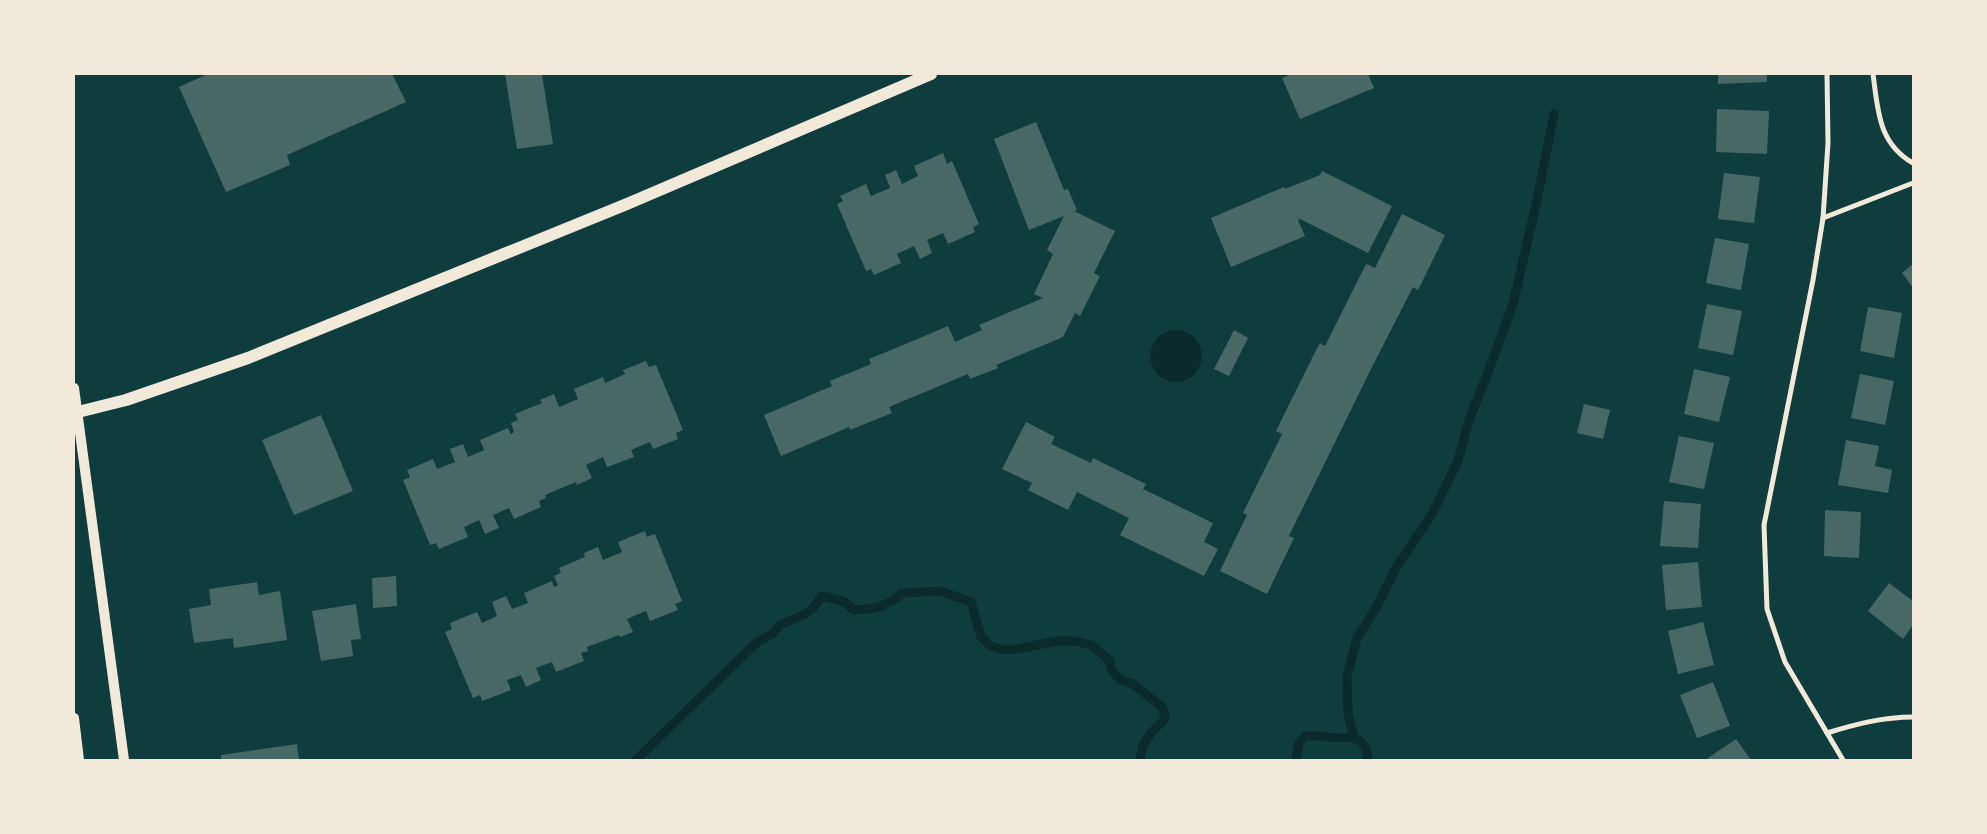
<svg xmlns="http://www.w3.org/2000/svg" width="1987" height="834" viewBox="0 0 1987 834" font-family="'Source Sans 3',sans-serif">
  <rect width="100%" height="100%" fill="#0f3d3e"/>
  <circle fill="#0a2a2b" cx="1176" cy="356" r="26"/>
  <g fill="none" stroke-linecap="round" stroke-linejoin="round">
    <g stroke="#0a2a2b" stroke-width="9">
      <path d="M1354 738 1348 714 1347 676 1357 638 1377 606 1396 568 1432 514 1458 461 1469 420 1489 370 1513 304 1537 200 1554 114"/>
      <path d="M636 760 757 642 772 634 780 625 805 614 813 608 822 596 843 601 854 610C873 609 888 607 902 593L940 591 971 602 981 637 991 646 1003 650 1017 649 1057 641H1075L1091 645 1109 660 1112 671 1121 680 1133 684 1162 707 1165 714 1164 720 1152 732 1143 745 1140 760"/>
      <path d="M1296 760 1299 743 1306 736C1318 735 1330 738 1342 738 1345 738 1351 737 1354 738 1363 740 1369 752 1367 760"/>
    </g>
  </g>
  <g fill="#486865">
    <path d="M208 74H392L406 102 287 155 290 165 226 192 179 87Z"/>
    <path d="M505 74H542L553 144 517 149Z"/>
    <path d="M1288 74H1368L1374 88 1300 119 1282 78 1289 75Z"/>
    <path d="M1718 74H1767V82L1718 84Z"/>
    <path d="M1717 109 1769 111 1767 154 1716 152Z"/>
    <path d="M1036 122 1064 190 1068 189 1077 210 1074 211 1115 231 1094 273 1100 276 1080 316 1075 313 1063 337 996 365 998 368 970 379 968 374 889 407 892 413 850 430 849 427 781 456 764 415 832 386 830 381 871 364 869 359 908 343 948 326 955 342 982 330 979 325 1043 298 1034 294 1053 254 1047 250 1064 216 1029 230 994 139Z"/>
    <path d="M943 153 947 164 952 161 979 224 973 227 975 232 948 244 943 233 927 240 932 253 920 259 914 246 897 254 901 263 874 275 871 269 866 271 837 204 843 201 840 196 866 184 871 196 890 188 885 175 896 170 902 184 918 176 914 166Z"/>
    <path d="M1322 171 1392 206 1368 253 1300 219 1298 220 1305 236 1231 267 1211 218 1284 187 1285 189 1320 175Z"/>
    <path d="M1724 173 1760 177 1754 223 1718 219Z"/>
    <path d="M1402 214 1445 235 1418 290 1413 287 1371 369 1289 536 1294 538 1267 594 1220 571 1247 515 1243 513 1282 434 1276 431 1317 348 1320 343 1325 346 1366 264 1375 268Z"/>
    <path d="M1715 238 1749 244 1741 290 1706 283Z"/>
    <path d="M1913 264V288L1902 273Z"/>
    <path d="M1707 304 1742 311 1733 355 1698 348Z"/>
    <path d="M1868 307 1902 313 1894 358 1860 351Z"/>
    <path d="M1234 330 1248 338 1229 376 1214 369Z"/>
    <path d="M646 361 649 367 656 365 683 430 676 433 678 439 653 449 650 442 631 450 634 457 607 467 603 457 586 465 592 478 577 485 576 482 545 495 546 498 539 501 541 507 514 519 509 508 493 515 499 528 485 534 479 520 464 527 468 537 439 549 436 543 430 545 403 480 410 477 407 470 433 459 437 469 455 462 450 449 463 444 468 457 484 450 480 440 508 428 511 434 514 432 511 423 518 420 515 414 542 403 540 400 554 394 559 407 578 399 574 389 603 377 605 383 625 374 623 370Z"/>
    <path d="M1694 369 1730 377 1719 422 1684 414Z"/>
    <path d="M1860 374 1894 381 1885 425 1851 418Z"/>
    <path d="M1584 404 1610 410 1603 439 1577 433Z"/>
    <path d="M321 415 353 491 294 515 262 440Z"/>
    <path d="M1026 422 1055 437 1051 444 1091 463 1093 458 1107 465 1146 484 1143 489 1213 523 1204 542 1218 549 1204 576 1120 535 1129 518 1077 492 1068 510 1028 490 1032 483 1002 469Z"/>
    <path d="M1679 436 1714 443 1704 489 1669 482Z"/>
    <path d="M1846 440 1879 446 1875 466 1892 470 1888 493 1838 485Z"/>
    <path d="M1664 501 1701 504 1698 548 1660 546Z"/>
    <path d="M1825 510 1861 512 1859 558 1824 556Z"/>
    <path d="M645 531 647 537 655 534 682 601 675 604 678 610 650 621 646 611 627 619 633 632 620 637 619 635 587 647 588 651 581 653 584 661 556 672 552 662 536 668 541 680 526 687 521 675 507 680 511 690 482 701 480 695 473 698 445 632 452 629 450 623 477 612 482 623 497 616 492 602 506 596 512 609 528 603 524 593 552 581 554 587 558 585 554 576 561 573 559 568 585 557 584 553 598 547 603 560 622 552 618 542Z"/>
    <path d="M1698 562 1702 607 1666 610 1662 565Z"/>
    <path d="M396 576 397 606 373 608 372 578Z"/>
    <path d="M257 582 259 595 280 591 287 640 234 648 233 638 194 643 189 609 211 605 209 589Z"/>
    <path d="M1889 583 1913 601V625L1903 639 1868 611Z"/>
    <path d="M356 604 361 639 351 640 353 656 321 661 312 611Z"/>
    <path d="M1703 622 1714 665 1678 674 1668 631Z"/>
    <path d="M1713 682 1730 726 1697 738 1680 695Z"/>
    <path d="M1736 739 1751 760H1709L1708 758Z"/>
    <path d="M297 744 299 760H221V755Z"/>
  </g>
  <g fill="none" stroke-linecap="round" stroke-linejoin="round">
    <g stroke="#f1e9da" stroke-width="5">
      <path d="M1827 74 1828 143 1823 218 1813 280 1764 525 1767 609 1785 662 1843 760"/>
      <path d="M1873 74C1878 110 1878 143 1913 163"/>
      <path d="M1823 218 1913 183"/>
      <path d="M1827 733C1856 724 1883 717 1913 717"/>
    </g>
    <g stroke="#f1e9da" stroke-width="10">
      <path d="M74 388 124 760"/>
      <path d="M74 718 79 760"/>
    </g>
    <path stroke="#f1e9da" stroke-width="12" d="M74 413 126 400 248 358 627 204 931 74"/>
  </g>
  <rect width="1987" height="834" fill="none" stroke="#f1e9da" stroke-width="150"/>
</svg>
